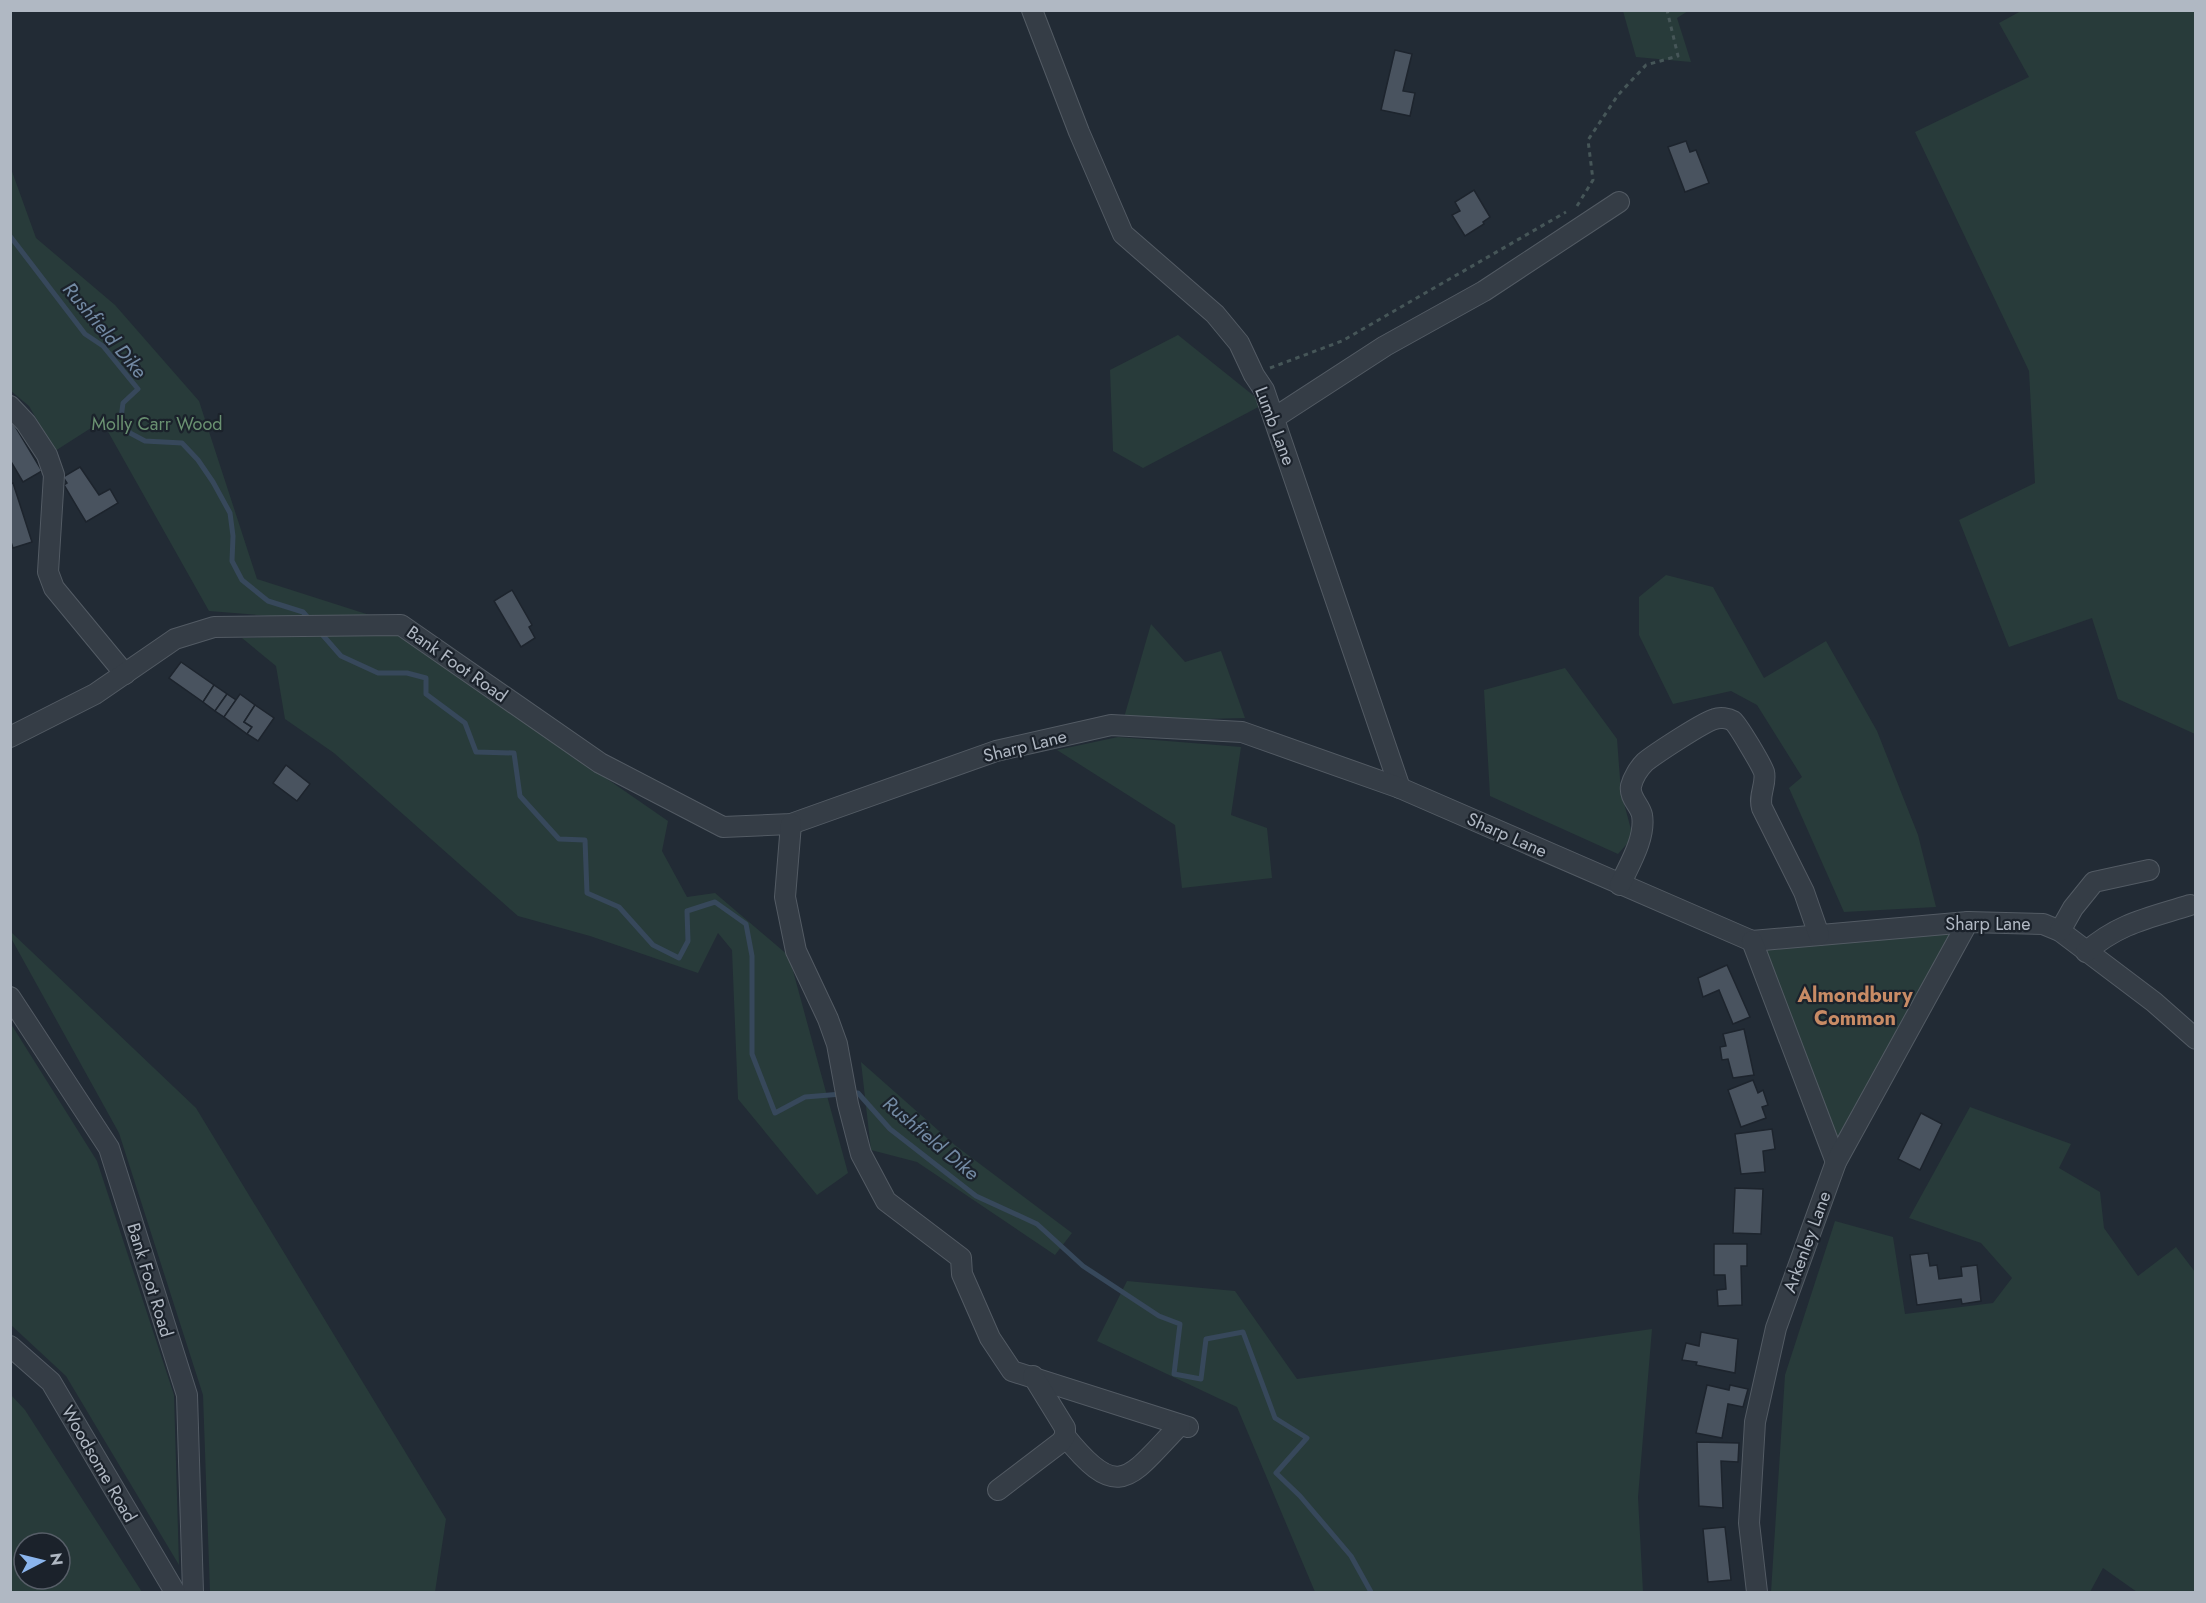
<svg xmlns="http://www.w3.org/2000/svg" width="2206" height="1603" viewBox="0 0 2206 1603" font-family="Jost,sans-serif">
  <rect width="100%" height="100%" fill="#222b35"/>
  <g fill="#283b3a" fill-rule="evenodd">
    <path d="M1623 11H1688L1677 18 1691 62 1636 57Z"/>
    <path d="M2021 11H2195V734L2118 699 2092 618 2009 647 1959 520 2035 483 2029 371 1915 132 2029 77 1999 23Z"/>
    <path d="M10 166 36 238 115 305 199 401 257 579 407 627 209 611 102 421 55 451 29 406 11 391Z"/>
    <path d="M1178 335 1264 404 1143 468 1113 451 1110 370Z"/>
    <path d="M1666 575 1713 587 1764 678 1826 641 1877 731 1918 835 1936 907 1844 912 1789 788 1802 777 1757 705 1731 691 1673 704 1639 635V597Z"/>
    <path d="M1151 624 1185 662 1221 651 1245 718 1123 721Z"/>
    <path d="M396 633 668 821 662 851 687 897 715 893 789 956 848 1173 817 1195 738 1099 732 950 718 933 698 973 590 936 518 916 334 753 285 719 276 666 242 638Z"/>
    <path d="M1565 668 1617 739 1621 792 1633 837 1618 854 1490 796 1484 690Z"/>
    <path d="M1118 737 1241 747 1231 815 1267 828 1272 878 1182 888 1175 825 1057 750Z"/>
    <path d="M1971 923 1837 1162 1754 943Z"/>
    <path d="M11 932 196 1108 446 1519 435 1592H210L203 1395 119 1133 11 938Z"/>
    <path d="M11 1024 97 1161 174 1395 179 1565 66 1376 11 1325Z"/>
    <path d="M861 1062 956 1146 1072 1233 1055 1255 917 1162 871 1150Z"/>
    <path d="M1970 1107 2071 1144 2059 1168 2100 1192 2104 1228 2138 1276 2176 1247 2195 1272V1592H2137L2103 1568 2090 1592H1771L1785 1375 1835 1221 1893 1237 1905 1314 1993 1303 2012 1278 1981 1243 1909 1218Z"/>
    <path d="M1127 1281 1235 1291 1297 1379 1652 1329 1638 1497 1643 1592H1315L1237 1407 1097 1341Z"/>
    <path d="M11 1395 25 1410 142 1592H11ZM24 1543H60V1579H24Z"/>
  </g>
  <g fill="none" stroke-linecap="round" stroke-linejoin="round">
    <g stroke="#37485b" stroke-width="5">
      <path d="M10 236 85 334 103 346 138 389 123 403 121 418 130 433 145 441 182 443 198 460 213 482 230 513 233 536 232 561 242 580 268 601 303 612 310 620"/>
      <path d="M320 632 341 656 378 673H407L426 678V694L465 723 476 752 514 753 520 796 559 839 585 840 587 893 619 907 653 945 679 958 688 941 687 911 715 902 746 924 752 956V1054L775 1113 805 1097 842 1094"/>
      <path d="M851 1093H858L890 1129 976 1196 1037 1224 1083 1266 1159 1316 1180 1324 1174 1374 1201 1379 1206 1339 1243 1332 1275 1418 1307 1438 1276 1473 1300 1496 1351 1556 1371 1592"/>
    </g>
  </g>
  <g fill="#49535f" stroke="#1d242d" stroke-width="1.5">
    <path d="M1395 50 1412 54 1403 91 1415 93 1410 116 1381 110Z"/>
    <path d="M1686 141 1690 152 1696 150 1709 183 1685 192 1668 147Z"/>
    <path d="M1474 190 1490 217 1483 222 1484 224 1465 236 1452 215 1460 211 1455 202Z"/>
    <path d="M12 421 42 471 23 482 10 460V422Z"/>
    <path d="M80 467 99 495 110 489 118 503 86 522 64 485 67 483 63 477Z"/>
    <path d="M13 483 32 542 13 548 10 539V484Z"/>
    <path d="M512 590 532 625 529 627 535 638 521 647 494 601Z"/>
    <path d="M181 662 214 685 203 702 169 678Z"/>
    <path d="M214 685 227 694 215 711 203 702Z"/>
    <path d="M227 694 236 700 224 717 215 711Z"/>
    <path d="M240 694 255 705 244 722 252 727 247 734 224 717Z"/>
    <path d="M255 705 274 718 258 741 247 734 252 727 244 722Z"/>
    <path d="M286 765 310 784 297 801 273 783Z"/>
    <path d="M1727 965 1750 1017 1733 1024 1719 990 1703 997 1698 978Z"/>
    <path d="M1744 1029 1754 1075 1733 1078 1728 1059 1722 1060 1720 1047 1726 1046 1723 1034Z"/>
    <path d="M1753 1080 1758 1093 1763 1090 1768 1105 1762 1107 1766 1118 1741 1127 1728 1090Z"/>
    <path d="M1921 1113 1942 1124 1920 1170 1898 1159Z"/>
    <path d="M1772 1129 1775 1149 1763 1151 1765 1172 1741 1174 1735 1134Z"/>
    <path d="M1735 1188 1763 1189 1761 1234 1733 1233Z"/>
    <path d="M1714 1244H1747V1266H1741L1742 1305 1718 1306 1717 1290 1726 1289 1725 1275H1714Z"/>
    <path d="M1928 1253 1930 1266 1937 1265 1939 1279 1962 1276 1961 1267 1977 1265 1981 1301 1962 1304 1961 1299 1917 1305 1910 1255Z"/>
    <path d="M1701 1332 1738 1339 1735 1373 1696 1365 1697 1362 1682 1360 1686 1343 1699 1346Z"/>
    <path d="M1707 1385 1729 1390 1730 1385 1748 1389 1743 1407 1728 1404 1722 1438 1696 1433Z"/>
    <path d="M1697 1442 1739 1443 1738 1462 1721 1461 1723 1508 1699 1506Z"/>
    <path d="M1725 1527 1731 1580 1708 1582 1703 1529Z"/>
  </g>
  <g fill="none" stroke-linecap="round" stroke-linejoin="round">
    <defs>
      <g id="minor">
        <path d="M1032 10 1079 132 1123 234 1215 314 1239 343 1254 375 1264 390 1400 788"/>
        <path d="M10 406 26 423 47 455 54 475 48 572 54 588 125 674"/>
        <path d="M1274 418 1385 346 1484 291 1619 202"/>
        <path d="M10 737 95 694 175 639 214 627 401 625 600 763 723 827 791 824 996 751 1111 725 1242 732 1400 788 1752 941 1968 922 2043 924 2060 931 2154 1002 2196 1039"/>
        <path d="M791 824 785 897 796 951 828 1019 837 1044 848 1104 861 1154 886 1201 961 1258 962 1274 990 1338 1012 1371 1188 1427"/>
        <path d="M1620 885C1629 865 1646 838 1642 815 1640 805 1629 798 1631 786 1633 778 1639 768 1645 762 1655 754 1705 721 1715 719 1720 717 1728 718 1733 721 1738 725 1761 764 1764 772 1767 784 1758 795 1762 808L1804 892 1819 935"/>
        <path d="M2060 931 2073 908 2094 882 2149 870"/>
        <path d="M1752 941 1836 1162"/>
        <path d="M2086 952C2119 923 2149 918 2190 905"/>
        <path d="M10 997 109 1148 187 1395 193 1592"/>
        <path d="M10 1346 51 1382 175 1592"/>
        <path d="M1065 1436C1120 1505 1130 1476 1180 1425"/>
        <path d="M998 1490 1061 1442 1065 1436V1428L1033 1376"/>
        <path d="M1757 1592 1749 1523 1755 1422 1776 1328 1836 1162 1968 922"/>
      </g>
    </defs>
    <use href="#minor" stroke="#535b64" stroke-width="22"/>
    <g stroke="#465658" stroke-width="3" stroke-dasharray="4.5 4.5" stroke-linecap="butt">
      <path d="M1577 206 1593 180 1588 140 1618 95 1646 65 1678 56 1667 10"/>
      <path d="M1270 368 1342 341 1566 212"/>
    </g>
    <use href="#minor" stroke="#353d46" stroke-width="20"/>
  </g>
  <g text-anchor="middle" stroke-width="4.5" stroke-linejoin="round" paint-order="stroke">
    <g font-size="18" fill="#6a9171" stroke="#1b222b">
      <text x="157" y="430">Molly Carr Wood</text>
    </g>
    <g font-size="18" fill="#b0b8c3" stroke="#1b222b">
      <text transform="translate(1275 426) rotate(69)" y="6">Lumb Lane</text>
      <text transform="translate(457 664) rotate(35)" y="6">Bank Foot Road</text>
      <text transform="translate(1025 746) rotate(-14)" y="6">Sharp Lane</text>
      <text transform="translate(1507 835) rotate(24)" y="6">Sharp Lane</text>
      <text x="1988" y="930">Sharp Lane</text>
      <text transform="translate(1807 1242) rotate(-70)" y="6">Arkenley Lane</text>
      <text transform="translate(150 1280) rotate(73)" y="6">Bank Foot Road</text>
      <text transform="translate(99 1464) rotate(60)" y="6">Woodsome Road</text>
    </g>
    <g font-size="20" font-style="italic" fill="#738aa4" stroke="#1b222b">
      <text transform="translate(105 330) rotate(50)" y="7">Rushfield Dike</text>
      <text transform="translate(931 1138) rotate(40)" y="7">Rushfield Dike</text>
    </g>
    <g font-size="20" font-weight="bold" fill="#c88b65" stroke="#1b222b">
      <text x="1855" y="1002">Almondbury<tspan x="1855" dy="23">Common</tspan></text>
    </g>
  </g>
  <rect width="2206" height="1603" fill="none" stroke="#b0b8c3" stroke-width="24"/>
  <g transform="translate(42 1561) rotate(83)"><circle r="28" fill="#1b222b" stroke="#575e68" stroke-width="1.5"/>
  <path d="M0-4.5L10 22L0 15L-10 22Z" fill="#8bb5ed"/>
  <text y="-9" font-size="16" font-weight="bold" text-anchor="middle" fill="#b0b8c3">N</text>
  </g>
</svg>
